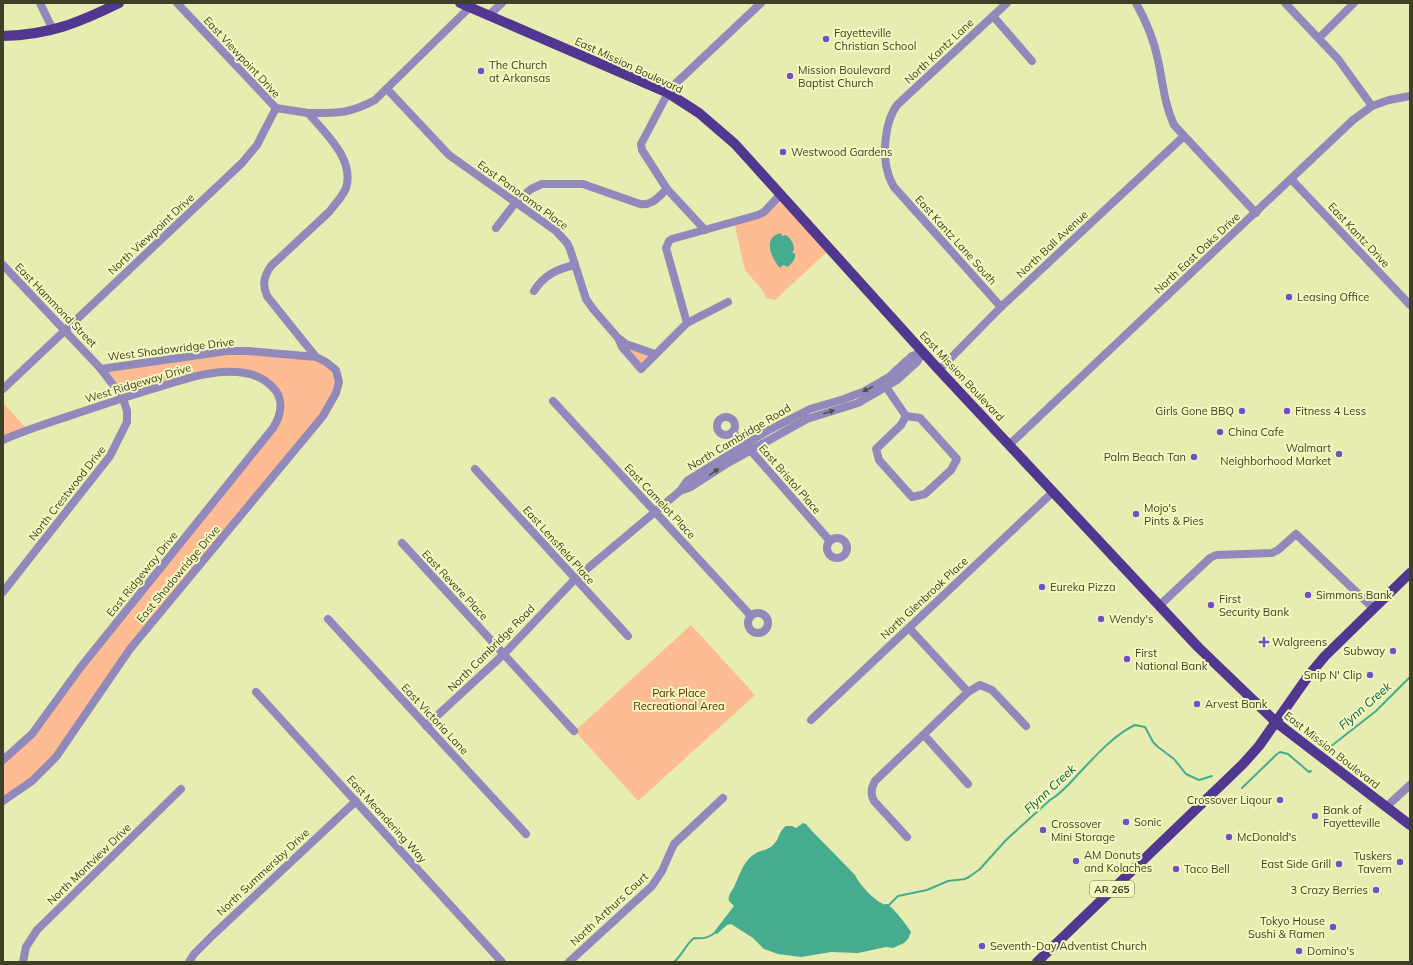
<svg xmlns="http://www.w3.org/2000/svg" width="1413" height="965" viewBox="0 0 1413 965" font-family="Mulish,sans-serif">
  <rect width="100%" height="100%" fill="#e7ecb1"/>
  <g fill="#ffbb92">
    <path d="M781 194 830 249 775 300 766 298 763 291 745 270 734 222 758 215Z"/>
    <path d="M622 347 655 354 641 369Z"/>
    <path d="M248 351 326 362 339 382 331 403 130 649 56 757 3 801V760L32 734 276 422 277 393 259 376 227 372 123 398 101 369Z"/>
    <path d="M3 403 29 431 3 440Z"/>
    <path d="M691 625 755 695 638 801 575 731Z"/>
  </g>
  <g fill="#45ac8f">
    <path d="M781 233 782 236 786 235C791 239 794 243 794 250L792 252 795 254C796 259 792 263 788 267L783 265 780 268C771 258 762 237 781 233Z"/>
    <path d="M803 823 806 824 811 830 855 875C859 884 874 900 883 904 885 905 887 904 889 906 894 908 908 927 911 932L908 939 904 943 893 948 886 947 858 953 831 952 801 957 778 954 764 949 753 938 731 924 727 925 717 934 714 932 734 906 729 901C727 896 733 890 735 885 741 872 744 859 758 852 764 850 770 849 774 844 780 838 778 832 786 826H792L796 828Z"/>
  </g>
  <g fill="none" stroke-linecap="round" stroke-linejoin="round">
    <g stroke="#45ac8f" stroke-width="2">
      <path d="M1330 747 1376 711 1410 677"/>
      <path d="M1242 788 1276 755 1280 752 1288 754 1309 772 1311 771"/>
      <path d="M886 905H889L898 896 927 890 948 881 965 879 969 877 980 869 1006 840 1050 800C1064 792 1073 779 1084 768 1098 753 1117 733 1135 725L1145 727 1153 742 1158 747 1174 759 1186 774 1199 780 1212 776"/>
      <path d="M674 962C681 957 686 944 694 938 703 939 709 938 716 932"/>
    </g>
    <g stroke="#9189bb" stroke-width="8">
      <path d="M40 3 53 30"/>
      <path d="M177 3 276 108"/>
      <path d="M1136 3C1146 21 1154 40 1158 60 1163 83 1164 103 1174 125L1256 213"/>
      <path d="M1285 3 1338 59 1372 106"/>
      <path d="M488 16 502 3"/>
      <path d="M993 16 1032 61"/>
      <path d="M1319 38 1354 3"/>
      <path d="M387 89 449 155 556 231 567 243 570 249 586 299 593 309 618 338 626 344 655 354"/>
      <path d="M1291 179 1410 305"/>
      <path d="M496 228 516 202 531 189 542 184H583L640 204C652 206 658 197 667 189"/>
      <path d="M705 230 667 189 642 150 641 144 668 93 674 85 761 3"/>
      <path d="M3 265 101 369 123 398 127 411V422L110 456 3 592"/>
      <path d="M534 291C544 275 557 269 575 265"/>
      <path d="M1001 307 894 187C892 183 889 178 888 173 882 154 885 121 897 105L1007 3"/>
      <path d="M687 323 666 248 669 241 672 239 758 215 764 212 781 194"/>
      <path d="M619 340 622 347 641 369 687 323 728 302"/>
      <path d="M316 357 267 296C262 284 264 276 271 266L330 211C335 204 343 196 346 188 355 159 325 133 308 113 337 113 349 114 375 100L470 7"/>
      <path d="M939 370 1001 307 1183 137"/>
      <path d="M884 384 906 416"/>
      <path d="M3 389 242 163 257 145 276 108 308 113"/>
      <path d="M553 401 751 616"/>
      <path d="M906 416 920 418 957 459 951 470 925 494 912 497 879 460 876 449 901 425Z"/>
      <circle cx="726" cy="426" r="9"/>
      <path d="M732 432 745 444 830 541"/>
      <path d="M3 440C28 429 55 421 81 412 106 404 131 395 156 388 184 379 216 368 245 373 258 375 268 381 276 391 284 403 280 417 273 428L80 668 32 734 3 760"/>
      <path d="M1009 445 1353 120 1372 106 1389 100 1410 96"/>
      <path d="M475 469 628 636"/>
      <path d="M680 491 691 487 728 463 807 419 858 403 877 392 897 380 917 362 923 352"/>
      <circle cx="837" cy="548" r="10"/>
      <path d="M402 543 574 731"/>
      <path d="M1159 606 1210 558 1216 555 1272 553 1278 550 1296 534 1373 608"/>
      <circle cx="758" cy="623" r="10"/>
      <path d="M328 619 526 834"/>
      <path d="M909 628 968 692"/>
      <path d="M256 692 502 962"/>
      <path d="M811 720 1053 492"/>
      <path d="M426 726 504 654 575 579 680 491 687 481 767 431 810 409 844 399 865 391 889 377 912 356 923 352"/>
      <path d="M924 735 968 784"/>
      <path d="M3 801 32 781 56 757 130 649 323 416 336 393 339 382 336 370 326 362 316 357 248 351H227L101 369"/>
      <path d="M1386 807 1410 785"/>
      <path d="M907 837 874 801C870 794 871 788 875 781L968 692 980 685 992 690 1026 726"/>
      <path d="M23 962 26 947 37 930 181 789"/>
      <path d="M189 962 194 954 214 934 356 801"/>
      <path d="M569 962 652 886 662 871 674 844 723 798"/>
    </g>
    <g stroke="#503891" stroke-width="10">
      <path d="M460 3 668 93 699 113 735 144 939 370 1198 647 1277 723 1410 825"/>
      <path d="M3 36C49 35 78 23 119 3"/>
      <path d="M1037 962 1242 765 1259 746 1309 675 1325 656 1410 573"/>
    </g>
  </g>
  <defs><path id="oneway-solid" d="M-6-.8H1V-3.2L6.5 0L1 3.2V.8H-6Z"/></defs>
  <g fill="#4e4e45">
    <use href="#oneway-solid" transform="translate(868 389) rotate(154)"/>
    <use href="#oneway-solid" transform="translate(829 412) rotate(-17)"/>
    <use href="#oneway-solid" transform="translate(714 472) rotate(-34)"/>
  </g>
  <g fill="#704fc9" stroke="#f4f9be" stroke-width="1.5">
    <circle cx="826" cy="39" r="4"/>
    <circle cx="481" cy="71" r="4"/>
    <circle cx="790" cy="76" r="4"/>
    <circle cx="783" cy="152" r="4"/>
    <circle cx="1289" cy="297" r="4"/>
    <circle cx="1242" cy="411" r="4"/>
    <circle cx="1287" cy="411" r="4"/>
    <circle cx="1220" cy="432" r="4"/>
    <circle cx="1339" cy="454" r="4"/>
    <circle cx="1194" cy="457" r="4"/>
    <circle cx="1136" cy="514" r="4"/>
    <circle cx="1042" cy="587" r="4"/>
    <circle cx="1308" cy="595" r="4"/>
    <circle cx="1211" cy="605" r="4"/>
    <circle cx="1101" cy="619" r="4"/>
    <path d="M1262 636h4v4h4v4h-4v4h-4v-4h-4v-4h4z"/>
    <circle cx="1393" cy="651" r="4"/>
    <circle cx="1127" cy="659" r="4"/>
    <circle cx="1370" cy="675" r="4"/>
    <circle cx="1197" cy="704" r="4"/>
    <circle cx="1280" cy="800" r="4"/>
    <circle cx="1315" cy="816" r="4"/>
    <circle cx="1126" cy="822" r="4"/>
    <circle cx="1043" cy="830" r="4"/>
    <circle cx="1229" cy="837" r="4"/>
    <circle cx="1076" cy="861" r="4"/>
    <circle cx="1400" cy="862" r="4"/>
    <circle cx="1339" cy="864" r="4"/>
    <circle cx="1176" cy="869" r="4"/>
    <circle cx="1376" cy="890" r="4"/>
    <circle cx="1333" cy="927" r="4"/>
    <circle cx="982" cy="946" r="4"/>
    <circle cx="1299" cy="951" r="4"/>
  </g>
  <g text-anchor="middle" stroke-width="4" stroke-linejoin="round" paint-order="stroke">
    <rect fill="#f4f9be" stroke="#747754" stroke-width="1" x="1090" y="881" width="44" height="16" rx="3"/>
    <g font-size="10" font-weight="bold" fill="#3d3f27">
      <text x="1112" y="893">AR 265</text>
    </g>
    <g font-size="11" fill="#3d3f27" stroke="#f4f9be" text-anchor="start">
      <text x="834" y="37">Fayetteville<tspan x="834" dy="13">Christian School</tspan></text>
      <text x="489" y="69">The Church<tspan x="489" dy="13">at Arkansas</tspan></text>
      <text x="798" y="74">Mission Boulevard<tspan x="798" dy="13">Baptist Church</tspan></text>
      <text x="791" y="156">Westwood Gardens</text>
      <text x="1297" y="301">Leasing Office</text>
      <text x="1234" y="415" text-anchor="end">Girls Gone BBQ</text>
      <text x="1295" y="415">Fitness 4 Less</text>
      <text x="1228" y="436">China Cafe</text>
      <text x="1331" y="452" text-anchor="end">Walmart<tspan x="1331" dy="13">Neighborhood Market</tspan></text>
      <text x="1186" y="461" text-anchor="end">Palm Beach Tan</text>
      <text x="1144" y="512">Mojo's<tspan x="1144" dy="13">Pints &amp; Pies</tspan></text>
      <text x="1050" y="591">Eureka Pizza</text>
      <text x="1316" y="599">Simmons Bank</text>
      <text x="1219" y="603">First<tspan x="1219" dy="13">Security Bank</tspan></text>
      <text x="1109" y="623">Wendy's</text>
      <text x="1272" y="646">Walgreens</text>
      <text x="1385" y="655" text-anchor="end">Subway</text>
      <text x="1135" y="657">First<tspan x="1135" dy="13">National Bank</tspan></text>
      <text x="1362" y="679" text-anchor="end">Snip N' Clip</text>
      <text x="1205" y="708">Arvest Bank</text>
      <text x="1272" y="804" text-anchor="end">Crossover Liqour</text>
      <text x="1323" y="814">Bank of<tspan x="1323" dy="13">Fayetteville</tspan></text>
      <text x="1134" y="826">Sonic</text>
      <text x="1051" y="828">Crossover<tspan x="1051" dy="13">Mini Storage</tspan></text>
      <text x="1237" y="841">McDonald's</text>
      <text x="1084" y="859">AM Donuts<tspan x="1084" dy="13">and Kolaches</tspan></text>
      <text x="1392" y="860" text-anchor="end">Tuskers<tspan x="1392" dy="13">Tavern</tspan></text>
      <text x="1331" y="868" text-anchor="end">East Side Grill</text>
      <text x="1184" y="873">Taco Bell</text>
      <text x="1368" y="894" text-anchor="end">3 Crazy Berries</text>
      <text x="1325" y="925" text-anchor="end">Tokyo House<tspan x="1325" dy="13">Sushi &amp; Ramen</tspan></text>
      <text x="990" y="950">Seventh-Day Adventist Church</text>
      <text x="1307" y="955">Domino's</text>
    </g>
    <g font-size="11" fill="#3d3f27" stroke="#f4f9be">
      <text transform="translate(939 51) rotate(-43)" y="4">North Kantz Lane</text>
      <text transform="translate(242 57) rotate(47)" y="4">East Viewpoint Drive</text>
      <text transform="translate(629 65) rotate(25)" y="4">East Mission Boulevard</text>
      <text transform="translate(523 195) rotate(36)" y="4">East Panorama Place</text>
      <text transform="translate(151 234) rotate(-43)" y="4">North Viewpoint Drive</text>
      <text transform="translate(1359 235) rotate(47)" y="4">East Kantz Drive</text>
      <text transform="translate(956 240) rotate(48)" y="4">East Kantz Lane South</text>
      <text transform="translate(1052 244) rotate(-43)" y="4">North Ball Avenue</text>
      <text transform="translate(1197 253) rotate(-43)" y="4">North East Oaks Drive</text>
      <text transform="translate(56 305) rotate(46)" y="4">East Hammond Street</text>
      <text transform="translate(171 349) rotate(-7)" y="4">West Shadowridge Drive</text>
      <text transform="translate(962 376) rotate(47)" y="4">East Mission Boulevard</text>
      <text transform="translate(138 383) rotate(-17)" y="4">West Ridgeway Drive</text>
      <text transform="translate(739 437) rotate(-31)" y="4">North Cambridge Road</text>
      <text transform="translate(790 479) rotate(49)" y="4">East Bristol Place</text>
      <text transform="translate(67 493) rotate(-52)" y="4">North Crestwood Drive</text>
      <text transform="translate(660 501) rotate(47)" y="4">East Camelot Place</text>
      <text transform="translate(559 545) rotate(48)" y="4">East Lensfield Place</text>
      <text transform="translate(142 574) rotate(-51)" y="4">East Ridgeway Drive</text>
      <text transform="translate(178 574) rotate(-50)" y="4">East Shadowridge Drive</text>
      <text transform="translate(455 585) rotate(47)" y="4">East Revere Place</text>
      <text transform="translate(924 598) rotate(-43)" y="4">North Glenbrook Place</text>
      <text transform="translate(491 648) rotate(-45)" y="4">North Cambridge Road</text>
      <text transform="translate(435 719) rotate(47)" y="4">East Victoria Lane</text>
      <text transform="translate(1332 750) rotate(38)" y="4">East Mission Boulevard</text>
      <text transform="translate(387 819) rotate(48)" y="4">East Meandering Way</text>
      <text transform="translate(89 864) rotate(-44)" y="4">North Montview Drive</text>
      <text transform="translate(263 872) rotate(-43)" y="4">North Summersby Drive</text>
      <text transform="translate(609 909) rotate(-43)" y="4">North Arthurs Court</text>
    </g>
    <g font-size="11" fill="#582a08" stroke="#f4f9be">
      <text x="679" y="697">Park Place<tspan x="679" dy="13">Recreational Area</tspan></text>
    </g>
    <g font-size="12" font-style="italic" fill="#005845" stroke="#f4f9be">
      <text transform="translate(1365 706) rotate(-41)" y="4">Flynn Creek</text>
      <text transform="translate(1050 789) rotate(-43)" y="4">Flynn Creek</text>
    </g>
  </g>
  <rect width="1413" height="965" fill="none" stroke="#3d3f27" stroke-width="8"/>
</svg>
